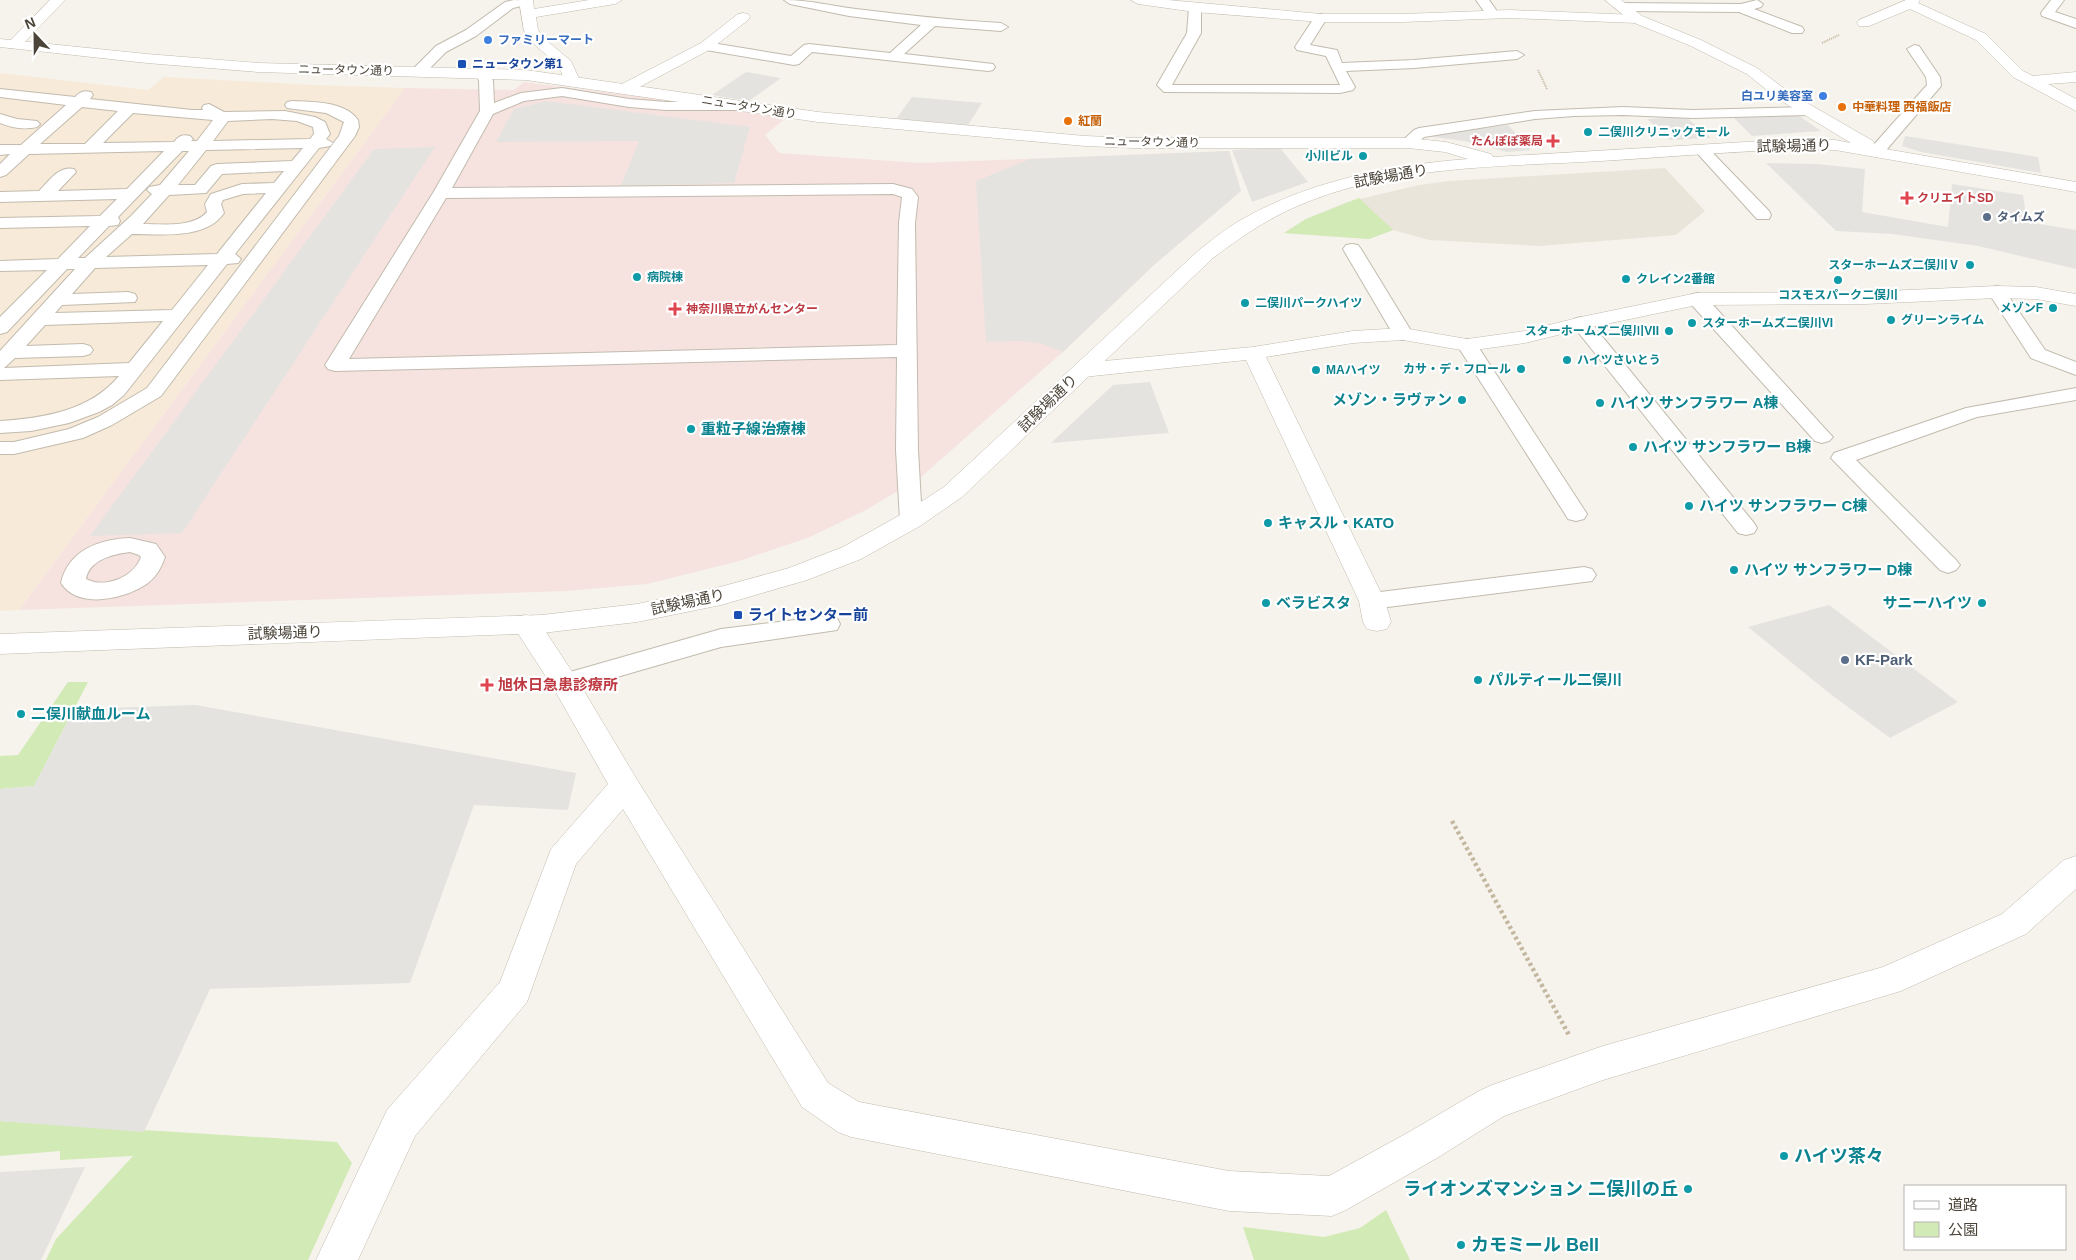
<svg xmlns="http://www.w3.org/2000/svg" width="2076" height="1260" viewBox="0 0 2076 1260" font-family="Helvetica,'Noto Sans JP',sans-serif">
  <rect width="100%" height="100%" fill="#f6f3ec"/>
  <path fill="#eae5da" d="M1665 168 1705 211 1676 235 1540 246 1429 240 1393 230 1369 239 1284 233 1306 219 1347 202 1419 185 1449 181Z"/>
  <path fill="#f7ead8" d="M0 73 148 90 164 77 314 85 405 88 19 610 0 611Z"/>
  <path fill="#f6e3e0" d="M524 82 642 97 786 118 765 135 779 153 919 163 1229 151 1241 191 1154 265 1063 352 921 477 866 510 810 537 739 561 647 584 566 591 19 610 405 88 514 90Z"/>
  <g fill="#d2eab5">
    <path d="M1359 198 1393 230 1369 239 1284 233 1306 219Z"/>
    <path d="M68 682H88L34 786 0 789V756L18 755Z"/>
    <path d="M0 1121 337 1142 352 1163 308 1260H46L56 1239 133 1156 60 1160V1151L0 1156Z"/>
    <path d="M1386 1210 1410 1260H1254L1243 1227 1324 1237 1360 1228Z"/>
  </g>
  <g fill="#e5e3e0">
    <path d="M746 72 781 78 749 101 712 95Z"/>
    <path d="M912 97 982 103 968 125 896 119Z"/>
    <path d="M546 101 750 127 734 183 621 186 639 141 496 142 514 109Z"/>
    <path d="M1795 113 1821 131 1752 136 1731 115Z"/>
    <path d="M1686 117 1711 138 1670 140 1647 119Z"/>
    <path d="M1508 125 1531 150 1507 152 1464 141 1433 137 1431 135Z"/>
    <path d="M1905 136 2038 157 2041 173 1921 152 1902 146Z"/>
    <path d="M435 147 182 533 90 536 374 149Z"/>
    <path d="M1280 148 1308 182 1252 202 1232 150Z"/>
    <path d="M1229 151 1241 191 1154 265 1063 352 1040 343 1018 341 986 342 976 181 1030 159Z"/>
    <path d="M1766 163 1817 164 1865 169 1862 212 1948 227 1952 184 2023 195 2027 222 2076 230V269L1978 246 1892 234 1836 231Z"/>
    <path d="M1150 382 1169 433 1051 443 1113 385Z"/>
    <path d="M1829 605 1958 702 1890 738 1829 693 1748 627Z"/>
    <path d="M196 705 576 773 568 810 474 805 410 983 210 989 144 1132 0 1121V789L34 786 74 709Z"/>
    <path d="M85 1167 41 1260H0V1172Z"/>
  </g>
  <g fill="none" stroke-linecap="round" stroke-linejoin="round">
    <defs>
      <g id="service">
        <path d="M514 0 532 1 530 4 513 8 476 36 446 52 425 73H415L413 70 415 67 436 46 466 30 505 2Z"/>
        <path d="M784 0C811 0 830 6 856 9 904 15 952 20 1001 23L1008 27 1001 31 935 26 904 54 993 64 995 67 993 70 988 71 812 52 799 64 794 65 706 50 699 46 706 42 791 56 804 45 809 44 890 53 921 25 849 16 790 4Z"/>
        <path d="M1476 0H1489L1499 14 1498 17H1488Z"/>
        <path d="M1757 0 1763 4 1761 7 1754 9 1802 27 1804 30 1802 33H1792L1739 12 1620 11 1614 7 1620 3 1741 4Z"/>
        <path d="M2051 0H2064L2055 12 2076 19V28L2042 16 2041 13Z"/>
        <path d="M1195 4 1201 8V33L1172 85H1340L1326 56 1297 50 1295 47 1316 15 1321 14 1327 18 1310 45 1337 50 1342 63 1414 60 1517 51 1524 55 1517 59 1414 68 1346 71 1355 87 1353 90 1340 93 1164 92 1157 85 1187 33 1189 8Z"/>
        <path d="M1914 45 1919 46 1940 77 1941 86 1882 155H1870L1868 152 1870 149 1927 85 1926 77 1907 49Z"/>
        <path d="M482 67 487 68 493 81 494 103 521 93 562 88 629 99 666 102H743L748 103 750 106 748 109 743 110H666L629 107 562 96 524 101 493 114 452 188 893 184 912 189 918 197 915 223 918 450 922 520 919 525 911 527 903 525 900 520 896 450 897 357 335 371 328 369 325 365 433 193 480 111 479 81 475 71ZM893 194 902 197 899 223 897 345 349 359 446 198Z"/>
        <path d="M0 89 75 97C80 92 83 90 91 92L93 95 90 99 192 110H203L202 108 204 105 209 104 224 112 285 111 315 117 325 122 330 134 326 139 333 143 330 146 319 148 235 254 241 259 238 263 227 264 124 395 112 405 99 412 69 423 31 431 0 433V421C44 418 90 411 119 376L0 380V351L75 269H67L7 332 0 334V317L47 270 0 271V261L58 259 90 226 0 228V218L100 216 117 199 0 202V192L39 191C48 182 59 165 74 169L76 172 58 191 127 189 164 151 29 154 6 175 0 177V164L10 154 0 155V145H21L66 105 0 97ZM82 107 118 111 85 144H40ZM133 113 213 120 197 141H191L193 139 190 136C182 134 179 136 174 142L103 143ZM272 119 297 121 313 127 314 134 310 139 213 141 228 121ZM303 148 292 161 217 164 211 166 195 185H178L206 150ZM182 151H189L160 185 149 187 147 190 152 194 131 216 85 258H78L109 226 118 225 120 221 118 217ZM284 171 274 183 242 184 211 194 205 204 207 212C194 228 161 224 143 224L169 195 206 193 222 174ZM266 193 217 254 106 257 132 234C160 234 206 240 224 213L221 204 223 200 243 194ZM208 265 172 310 55 313 62 305 135 302 137 298 135 294 128 292 72 294 95 268ZM163 321 129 363 4 368 15 358 83 356 90 354 93 350 90 346 83 344 26 346 45 325Z"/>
        <path d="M292 101C313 102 345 101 358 120L359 127 355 136 161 396 112 425 83 438 14 454H0V442H14L69 429 98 417 147 388 339 136 344 122 326 113 287 108 285 105 287 102Z"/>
        <path d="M1623 107 1693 110 1809 107 1814 108 1816 111 1814 114 1809 115 1693 118 1623 115 1574 116 1535 119 1424 137C1417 143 1413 149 1403 146L1400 143 1414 130 1419 128 1535 111Z"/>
        <path d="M0 114 17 119 37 121 40 124 37 127C24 130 12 128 0 123Z"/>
        <path d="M1702 145 1707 147 1769 211 1771 215 1769 219H1757L1697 153 1694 150 1697 147Z"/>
        <path d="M1352 244 1358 245 1361 249 1413 334 1410 338 1403 340 1396 338 1393 334 1343 249 1346 245Z"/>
        <path d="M1997 286 2003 288 2045 350 2076 362V375L2031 358 1988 292 1991 288Z"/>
        <path d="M1697 293 1704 295 1829 433 1833 437 1829 441 1822 443 1815 441 1690 303 1688 299 1690 295Z"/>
        <path d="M1581 317 1588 319 1754 523 1757 528 1754 533 1746 535 1738 533 1574 327 1572 323 1574 319Z"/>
        <path d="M1467 339 1474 341 1477 345 1587 514 1584 519 1576 521 1568 519 1565 514 1457 345 1460 341Z"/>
        <path d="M2076 388V400L1977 417 1856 460 1956 560 1960 565 1956 570 1948 573 1940 570 1831 458 1834 453 1966 408Z"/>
        <path d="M130 538 156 544 165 557C161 568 157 576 148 583 126 599 78 610 61 583 68 550 100 539 130 538ZM130 552 139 555 141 557C134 577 105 589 86 579 89 560 113 554 130 552Z"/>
        <path d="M1584 567 1592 569 1596 575 1592 581 1372 609 1363 607 1360 601 1363 595 1372 593Z"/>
        <path d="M828 616 837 618 840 624 837 630 721 647 565 692 556 690 552 683 556 676 721 629Z"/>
      </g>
      <g id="minor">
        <path d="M50 0H65L19 48H9L7 45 9 42Z"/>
        <path d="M519 0H533L534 9 589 0H622L615 4 536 17 538 30 545 39 571 61 580 81 578 84H566L559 66 535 45 524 31Z"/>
        <path d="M1131 0H1168L1321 14H1402L1510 10 1637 15 1642 16 1644 19 1642 22 1637 23 1510 18 1402 22H1321L1195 12 1138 4Z"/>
        <path d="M1906 0H1920L1918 3 1986 34 2023 71 2033 76 2076 72V82L2048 84 2076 99V111L2013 77 1976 40 1910 9 1869 26H1859L1857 23 1859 20Z"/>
        <path d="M743 13 748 14 750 17 748 20 711 49 630 92H618L616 89 618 86 701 43 738 14Z"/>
        <path d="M1997 286 2036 287 2076 294V306L2036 299 1997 298 1865 304 1697 305 1582 329 1525 343 1467 351 1403 340 1353 343 1266 357 1385 601 1391 622 1387 629 1377 631 1367 629 1363 622 1359 601 1246 360 1083 377 1075 375 1072 370 1075 365 1083 363 1253 347 1353 331 1403 328 1467 339 1525 331 1581 317 1697 293 1865 292Z"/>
        <path d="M526 615 536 617 575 676 636 778 828 1083 859 1102 1229 1171 1329 1176 1409 1132 1479 1091 1492 1085 1603 1046 1883 967 2002 914 2064 860 2076 856V889L2026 934 1901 991 1603 1080 1504 1116 1437 1158 1346 1210 1332 1216 1229 1211 851 1137 838 1132 802 1107 623 809 576 864 527 1002 415 1136 358 1260H316L387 1110 500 982 551 849 608 784 554 689 512 624 516 617Z"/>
      </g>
      <path id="tertiary" d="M1605 0H1621L1642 16 1701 40 1757 68 1790 93 1873 141 1875 145 1874 147 2076 182V192L1835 150 1804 149C1736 151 1668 157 1601 161 1498 167 1388 165 1293 208 1264 221 1238 239 1213 258L962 497 920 526 861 559 807 580 721 605 637 622 542 633 0 654V634L542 615 637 604 720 587 789 568 843 547 902 514 944 487 1199 250C1212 240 1225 229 1239 221 1308 181 1390 165 1468 159L1445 152 1408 148H1134L1085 146 818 122 526 80 258 72 147 63 0 47V39L147 54 258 63 526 70 818 112 1085 136 1134 138H1408L1446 142 1491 154 1493 157 1779 140H1835L1851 143 1778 99 1747 74 1691 46 1632 22Z"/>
    </defs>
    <use href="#service" stroke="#c2bbae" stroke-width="2"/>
    <use href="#minor" stroke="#c2bbae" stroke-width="1"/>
    <use href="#tertiary" stroke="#c2bbae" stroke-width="1"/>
    <g stroke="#c4b79f" stroke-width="2" stroke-dasharray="1 1" stroke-linecap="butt">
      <path d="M1822 43 1839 35"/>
      <path d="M1538 70 1547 89"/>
    </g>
    <path stroke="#c4b79f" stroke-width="4.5" stroke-dasharray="3 3" stroke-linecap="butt" d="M1452 821 1569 1035"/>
    <use href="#service" fill="#fff" fill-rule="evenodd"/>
    <use href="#minor" fill="#fff" fill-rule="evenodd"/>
    <use href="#tertiary" fill="#fff" fill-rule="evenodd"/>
  </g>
  <g fill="#3f7fe0" stroke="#fff" stroke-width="2">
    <circle cx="488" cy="40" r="5"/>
    <circle cx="1823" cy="96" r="5"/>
  </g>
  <g fill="#1a4fb4" stroke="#fff" stroke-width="2">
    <rect x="457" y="59" width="10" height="10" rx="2.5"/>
    <rect x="733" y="610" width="10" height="10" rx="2.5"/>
  </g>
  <g fill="#e8710a" stroke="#fff" stroke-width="2">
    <circle cx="1842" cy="107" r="5"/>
    <circle cx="1068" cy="121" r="5"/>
  </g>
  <g fill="#0f9aa8" stroke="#fff" stroke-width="2">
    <circle cx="1588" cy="132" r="5"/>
    <circle cx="1363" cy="156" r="5"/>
    <circle cx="1970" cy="265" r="5"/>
    <circle cx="637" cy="277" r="5"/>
    <circle cx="1626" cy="279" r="5"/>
    <circle cx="1838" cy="280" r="5"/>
    <circle cx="1245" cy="303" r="5"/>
    <circle cx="2053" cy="308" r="5"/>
    <circle cx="1891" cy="320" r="5"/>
    <circle cx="1692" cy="323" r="5"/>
    <circle cx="1669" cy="331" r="5"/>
    <circle cx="1567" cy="360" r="5"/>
    <circle cx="1521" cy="369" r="5"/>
    <circle cx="1316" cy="370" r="5"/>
    <circle cx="1462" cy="400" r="5"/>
    <circle cx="1600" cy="403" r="5"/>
    <circle cx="691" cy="429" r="5"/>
    <circle cx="1633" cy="447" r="5"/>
    <circle cx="1689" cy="506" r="5"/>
    <circle cx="1268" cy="523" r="5"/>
    <circle cx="1734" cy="570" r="5"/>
    <circle cx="1266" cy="603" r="5"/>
    <circle cx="1982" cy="603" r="5"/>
    <circle cx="1478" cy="680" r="5"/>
    <circle cx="21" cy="714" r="5"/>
    <circle cx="1784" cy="1156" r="5"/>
    <circle cx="1688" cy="1189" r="5"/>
    <circle cx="1461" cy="1245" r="5"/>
  </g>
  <g fill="#e0444e" stroke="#fff" stroke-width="2">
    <path d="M1550.5 133.5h5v5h5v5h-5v5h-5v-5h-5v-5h5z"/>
    <path d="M1904.5 190.5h5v5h5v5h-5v5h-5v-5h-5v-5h5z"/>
    <path d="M672.5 301.5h5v5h5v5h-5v5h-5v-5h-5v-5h5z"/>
    <path d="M484.5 677.5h5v5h5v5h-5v5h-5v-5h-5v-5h5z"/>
  </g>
  <g fill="#5c6f8a" stroke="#fff" stroke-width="2">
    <circle cx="1987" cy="217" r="5"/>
    <circle cx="1845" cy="660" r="5"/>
  </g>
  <g text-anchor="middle" stroke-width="4.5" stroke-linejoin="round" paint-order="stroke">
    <g font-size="12" font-weight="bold" fill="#366cbe" stroke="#fff" text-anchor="start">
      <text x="498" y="44">ファミリーマート</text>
      <text x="1813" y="100" text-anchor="end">白ユリ美容室</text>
    </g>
    <g font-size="12" font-weight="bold" fill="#164399" stroke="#fff" text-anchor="start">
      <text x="472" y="68">ニュータウン第1</text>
    </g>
    <g font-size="12" fill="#4b4439" stroke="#fff">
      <text transform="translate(346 70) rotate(1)" y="4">ニュータウン通り</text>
      <text transform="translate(749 107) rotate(9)" y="4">ニュータウン通り</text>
      <text transform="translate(1152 142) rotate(1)" y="4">ニュータウン通り</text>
    </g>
    <g font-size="12" font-weight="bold" fill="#c56008" stroke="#fff" text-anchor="start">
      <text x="1852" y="111">中華料理 西福飯店</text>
      <text x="1078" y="125">紅蘭</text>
    </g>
    <g font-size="12" font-weight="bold" fill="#0d838f" stroke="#fff" text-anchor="start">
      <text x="1598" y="136">二俣川クリニックモール</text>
      <text x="1353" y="160" text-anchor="end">小川ビル</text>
      <text x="1960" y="269" text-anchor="end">スターホームズ二俣川Ⅴ</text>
      <text x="647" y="281">病院棟</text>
      <text x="1636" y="283">クレイン2番館</text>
      <text x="1838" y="299" text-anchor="middle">コスモスパーク二俣川</text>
      <text x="1255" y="307">二俣川パークハイツ</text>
      <text x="2043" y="312" text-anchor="end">メゾンF</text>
      <text x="1901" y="324">グリーンライム</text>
      <text x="1702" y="327">スターホームズ二俣川VI</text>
      <text x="1659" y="335" text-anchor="end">スターホームズ二俣川VII</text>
      <text x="1577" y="364">ハイツさいとう</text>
      <text x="1511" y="373" text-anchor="end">カサ・デ・フロール</text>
      <text x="1326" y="374">MAハイツ</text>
    </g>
    <g font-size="12" font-weight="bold" fill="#be3a42" stroke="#fff" text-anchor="start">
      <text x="1543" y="145" text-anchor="end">たんぽぽ薬局</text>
      <text x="1917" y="202">クリエイトSD</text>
      <text x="686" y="313">神奈川県立がんセンター</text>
    </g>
    <g font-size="12" font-weight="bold" fill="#4e5e75" stroke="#fff" text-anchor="start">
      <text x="1997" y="221">タイムズ</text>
    </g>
    <g font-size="15" fill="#4b4439" stroke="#fff">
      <text transform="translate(1794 146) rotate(-1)" y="5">試験場通り</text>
      <text transform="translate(1391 176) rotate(-10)" y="5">試験場通り</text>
      <text transform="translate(1048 403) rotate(-44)" y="5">試験場通り</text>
      <text transform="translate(688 602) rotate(-12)" y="5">試験場通り</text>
      <text transform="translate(285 633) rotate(-2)" y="5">試験場通り</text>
    </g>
    <g font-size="15" font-weight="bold" fill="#0d838f" stroke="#fff" text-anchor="start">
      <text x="1452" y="405" text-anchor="end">メゾン・ラヴァン</text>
      <text x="1610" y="408">ハイツ サンフラワー A棟</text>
      <text x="701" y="434">重粒子線治療棟</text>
      <text x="1643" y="452">ハイツ サンフラワー B棟</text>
      <text x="1699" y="511">ハイツ サンフラワー C棟</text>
      <text x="1278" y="528">キャスル・KATO</text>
      <text x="1744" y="575">ハイツ サンフラワー D棟</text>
      <text x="1276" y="608">ベラビスタ</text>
      <text x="1972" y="608" text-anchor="end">サニーハイツ</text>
      <text x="1488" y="685">パルティール二俣川</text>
      <text x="31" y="719">二俣川献血ルーム</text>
    </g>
    <g font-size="15" font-weight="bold" fill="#164399" stroke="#fff" text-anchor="start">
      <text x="748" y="620">ライトセンター前</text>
    </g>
    <g font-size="15" font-weight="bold" fill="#4e5e75" stroke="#fff" text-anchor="start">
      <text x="1855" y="665">KF-Park</text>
    </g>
    <g font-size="15" font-weight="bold" fill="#be3a42" stroke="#fff" text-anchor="start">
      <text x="498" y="690">旭休日急患診療所</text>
    </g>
    <g font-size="18" font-weight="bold" fill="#0d838f" stroke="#fff" text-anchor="start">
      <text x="1794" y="1162">ハイツ茶々</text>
      <text x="1678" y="1195" text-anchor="end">ライオンズマンション 二俣川の丘</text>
      <text x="1471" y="1251">カモミール Bell</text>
    </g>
  </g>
  <rect x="1904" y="1185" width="162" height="65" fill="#ffffff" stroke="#b7b4b0"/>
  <rect x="1914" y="1201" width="25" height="8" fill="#ffffff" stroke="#b7b4b0"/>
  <text x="1948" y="1210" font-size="15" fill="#4b4439">道路</text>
  <rect x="1914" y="1222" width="25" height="15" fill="#d2eab5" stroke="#b7b4b0"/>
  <text x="1948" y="1235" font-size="15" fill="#4b4439">公園</text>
  <g transform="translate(35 35) rotate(338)" stroke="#ffffff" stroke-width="4" paint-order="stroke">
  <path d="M0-4L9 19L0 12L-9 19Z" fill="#4b4439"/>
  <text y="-8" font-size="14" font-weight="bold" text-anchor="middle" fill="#4b4439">N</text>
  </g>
</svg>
